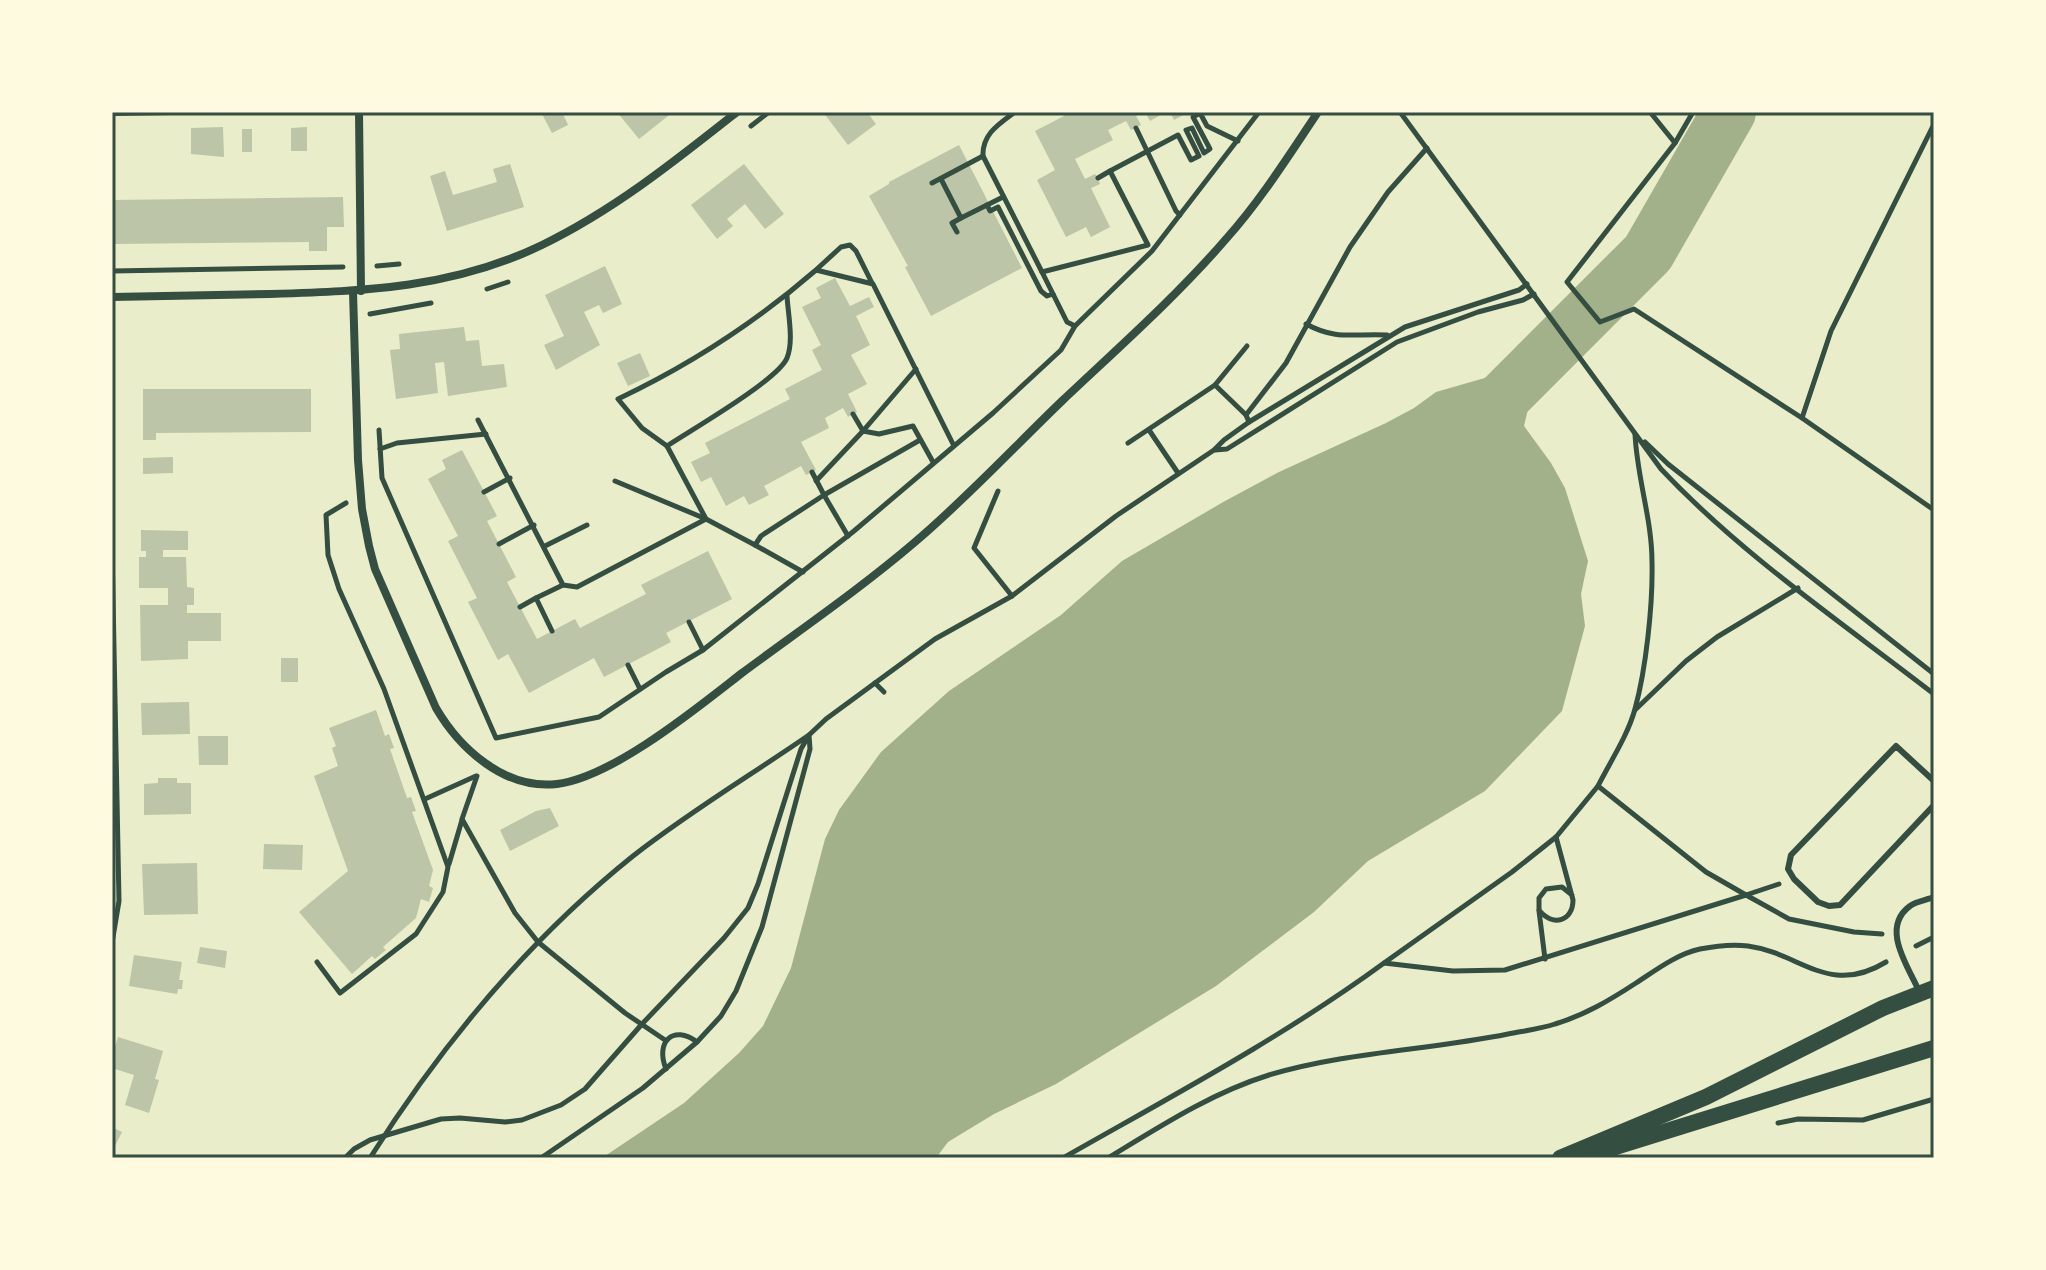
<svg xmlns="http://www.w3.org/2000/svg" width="2046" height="1270" viewBox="0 0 2046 1270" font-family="Merriweather,serif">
  <rect width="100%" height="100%" fill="#e9edc9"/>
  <path fill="#a3b18a" d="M1538 358 1546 363 1547 369 1534 384 1524 426 1551 463 1565 488 1588 561 1581 594 1585 626 1562 711 1485 791 1368 861 1314 912 1216 986 1056 1084 994 1114 948 1142 936 1158H602L684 1103 739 1053 763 1026 791 968 825 839 839 810 881 752 949 691 1061 615 1122 561 1225 501 1279 472 1386 423 1414 408 1436 392 1495 375 1511 378Z"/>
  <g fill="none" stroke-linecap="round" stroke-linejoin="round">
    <path stroke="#a3b18a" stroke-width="54" d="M1489 412 1648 253 1729 112"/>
  </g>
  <g fill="#bcc5a7">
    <path d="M541 112H562L568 125 552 133Z"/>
    <path d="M617 112H673L639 139Z"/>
    <path d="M823 112H867L876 124 848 145Z"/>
    <path d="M1062 112H1143L1136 116 1141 125 1131 130 1126 121 1108 130 1113 140 1075 159 1085 179 1095 174 1098 178 1100 184 1091 188 1110 227 1091 237 1086 227 1066 237 1037 180 1055 170 1035 131 1064 116Z"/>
    <path d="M1145 112H1166L1150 121Z"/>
    <path d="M1170 112H1189L1174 120Z"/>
    <path d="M223 127 224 157 191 154V128Z"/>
    <path d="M307 127V151H291V128Z"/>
    <rect x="242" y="129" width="10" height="23"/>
    <path d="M959 145 1022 268 931 316 905 267 908 266 869 196 889 184V182Z"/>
    <path d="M510 164 524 207 447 231 430 176 445 171 453 195 497 182 493 169Z"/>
    <path d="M744 164 784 214 765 229 745 204 727 219 733 226 717 239 691 205Z"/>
    <path d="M343 197 344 227H327V251H309V242L112 244V200Z"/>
    <path d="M605 266 622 304 603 313 599 305 584 312 600 345 556 370 544 345 564 336 545 295Z"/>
    <path d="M835 278 850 306 869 297 874 307 856 316 870 345 851 355 867 384 848 394 857 412 848 417 843 408 825 418 829 428 801 442 816 470 806 475 801 466 764 486 769 495 749 505 744 496 726 506 711 477 701 482 691 462 710 453 705 443 790 399 785 389 822 370 812 350 821 345 802 307 821 298 816 288Z"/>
    <path d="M464 327 466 341 479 340 482 366 504 364 507 387 448 396 444 362 435 363 438 393 396 399 390 350 400 349 399 334Z"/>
    <path d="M640 353 650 376 628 386 617 363Z"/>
    <path d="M143 389H311V432L156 433V440H143Z"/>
    <path d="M462 450 497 516 487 521 516 577 507 582 537 639 575 619 580 628 646 594 641 585 708 551 732 599 666 633 671 642 604 677 594 658 529 693 508 654 498 660 468 602 477 598 448 541 458 536 428 479 446 469 442 460Z"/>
    <path d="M173 457V473L143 474V458Z"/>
    <path d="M141 530 188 531V550H163V557H186L187 587 194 588V605H187V613H221V641H188V659L141 661 140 605H168V588H139V557H146V551H141Z"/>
    <rect x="281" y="658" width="17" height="24"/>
    <path d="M189 702 190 734 142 735 141 703Z"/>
    <path d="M376 710 385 736 389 734 394 748 390 749 407 798 411 797 416 811 412 812 433 870 429 886 433 888 429 902 421 899 416 918 383 947 386 950 375 959 372 956 352 974 299 912 348 871 314 776 338 766 332 748 336 746 329 728Z"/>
    <path d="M198 736H228V765H199Z"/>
    <path d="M158 778H177V783H191V814L144 815V784L158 783Z"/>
    <path d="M550 808 559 826 510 851 500 830 536 811Z"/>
    <path d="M264 844 303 845 302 870 263 869Z"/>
    <path d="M197 863 198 914 144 915 142 864Z"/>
    <path d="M200 947 227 951 225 968 197 963Z"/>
    <path d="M134 955 182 962 179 980H183L182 989H178L177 994 129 986Z"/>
    <path d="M118 1037 163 1051 155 1079 159 1080 149 1113 125 1105 134 1075 112 1068V1057Z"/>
    <path d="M112 1127 122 1132 112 1152Z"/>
  </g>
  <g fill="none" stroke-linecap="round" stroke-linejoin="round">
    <g stroke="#344e41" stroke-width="5">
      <path d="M1015 112C999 124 982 134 983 156L1042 272 1148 245 1110 171 1098 178"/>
      <path d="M1400 112 1661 469C1742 555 1841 622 1934 694"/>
      <path d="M1650 112 1675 143"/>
      <path d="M1693 112 1675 143 1567 282 1600 322 1634 309 1802 418 1934 510"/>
      <path d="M751 126 769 112"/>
      <path d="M1136 128 1176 211 1180 215"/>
      <path d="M1110 171 1178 135 1191 160 1199 156 1186 130 1192 128 1204 153 1210 149 1193 117 1200 113 1207 126 1238 141"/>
      <path d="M941 179 961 218 1003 197"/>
      <path d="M932 183 983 156"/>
      <path d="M987 205 990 211 998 207 1041 291 1047 296 1053 294"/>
      <path d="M957 232 952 223 961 218"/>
      <path d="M377 266 399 264"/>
      <path d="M817 269 841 247 850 245 856 251 872 283"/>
      <path d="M112 271 343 267"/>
      <path d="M1042 272 1067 322 1075 326"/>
      <path d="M487 289 508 282"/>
      <path d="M370 314 431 303"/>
      <path d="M1306 324C1337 341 1355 333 1387 335"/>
      <path d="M1215 385 1246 415"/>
      <path d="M853 414 863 431 916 369"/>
      <path d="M1802 418 1831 331 1934 124"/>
      <path d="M478 420 563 585 577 587 706 519 667 446 642 428 618 399C690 365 756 322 816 270L873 284 953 444"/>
      <path d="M1249 422 1405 327 1519 290 1527 284"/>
      <path d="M379 430 382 478 496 738 599 717 666 672 703 650 854 531 993 413 1061 350 1075 326 1152 251 1259 112"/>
      <path d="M1149 430 1178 473"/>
      <path d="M1635 434C1637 478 1652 519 1652 562 1653 604 1646 669 1635 709 1628 735 1610 762 1598 786L1706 872 1746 895 1779 884"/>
      <path d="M1645 442 1668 464 1934 674"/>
      <path d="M1128 443 1215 385 1247 346"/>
      <path d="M667 446C691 430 778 380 787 358 794 341 788 314 787 296"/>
      <path d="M380 449 397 443 486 434"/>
      <path d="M1215 450 1227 449 1397 342 1478 312 1523 300 1534 294"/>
      <path d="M812 472 824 495 920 440"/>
      <path d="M615 481 706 519 755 545"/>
      <path d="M816 481 863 431 879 434 913 426 933 462"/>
      <path d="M998 491 974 548 1012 596"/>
      <path d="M484 492 510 478"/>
      <path d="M499 544 534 525"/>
      <path d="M545 546 587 525"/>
      <path d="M112 547 119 901 112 943"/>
      <path d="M803 572 755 545 761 536 824 495 848 536"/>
      <path d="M536 598 563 585"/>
      <path d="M520 607 536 598 552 631"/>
      <path d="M689 622 703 650"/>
      <path d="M628 665 640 689"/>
      <path d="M875 683 884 692"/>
      <path d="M1635 710 1686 661 1717 637 1798 588"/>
      <path d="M477 776 462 819 515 913 538 942 625 1013 665 1040"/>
      <path d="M425 799 476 776"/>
      <path d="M1556 837 1573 900C1573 922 1552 927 1539 910V898L1546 889 1562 887 1572 895"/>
      <path d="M449 864 462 820"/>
      <path d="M1539 911 1545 959"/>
      <path d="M1916 946 1934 937"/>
      <path d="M317 962 340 993 416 934 443 892 448 867 384 689 339 589 328 555 326 515 346 503"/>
      <path d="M1384 963 1512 872 1556 837 1598 786"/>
      <path d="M666 1069C655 1042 673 1024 697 1042"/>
      <path d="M1778 1123 1798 1119 1863 1120 1934 1099"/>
      <path d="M345 1158 354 1149 370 1140 441 1119 460 1118 505 1122 522 1120 561 1105 585 1089 642 1024 724 938 748 908 758 884 801 749 809 735 826 719 875 683 935 639 1012 596 1116 516 1214 450 1224 440 1249 422 1246 415 1286 363 1350 247 1388 192 1427 148"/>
      <path d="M370 1158C442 1044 527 941 633 856 689 812 751 775 809 735L810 749 762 927 736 991 721 1016 697 1042 643 1088 541 1158"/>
      <path d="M1063 1158C1172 1096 1283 1037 1384 963L1453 971 1505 970 1746 895 1789 919 1854 932 1882 934"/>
      <path d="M1108 1158C1159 1127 1211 1093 1269 1075 1346 1052 1429 1050 1508 1034 1523 1031 1540 1029 1555 1024 1585 1015 1610 1000 1636 983 1656 970 1677 954 1700 949 1715 946 1733 944 1748 946 1800 953 1829 997 1886 962"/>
    </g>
    <g stroke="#344e41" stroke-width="6">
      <path d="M112 113 170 112"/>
      <path d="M1934 781 1896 746 1791 855 1788 869 1794 879 1818 902 1829 906 1840 905 1934 805"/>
      <path d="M1919 991C1908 966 1880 928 1910 906 1916 901 1927 900 1934 897"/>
    </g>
    <g stroke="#344e41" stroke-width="8">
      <path d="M359 112 361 291"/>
      <path d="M353 292 358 460 362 509 369 546 375 569 436 708C460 749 505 790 557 784 613 777 697 708 742 673 800 630 860 589 915 542 967 498 1014 447 1063 400 1118 348 1176 297 1226 239 1261 200 1289 155 1318 112"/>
      <path d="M112 297C165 296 217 295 270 294 367 291 453 288 542 245 614 210 675 161 737 112"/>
    </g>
    <g stroke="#344e41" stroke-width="16">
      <path d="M1596 1153 1934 1048"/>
      <path d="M1560 1158 1706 1097 1883 1008 1934 988"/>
    </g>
  </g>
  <rect width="2046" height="1270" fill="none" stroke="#fefae0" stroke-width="228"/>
  <rect x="114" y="114" width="1818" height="1042" fill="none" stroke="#344e41" stroke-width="3"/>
</svg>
